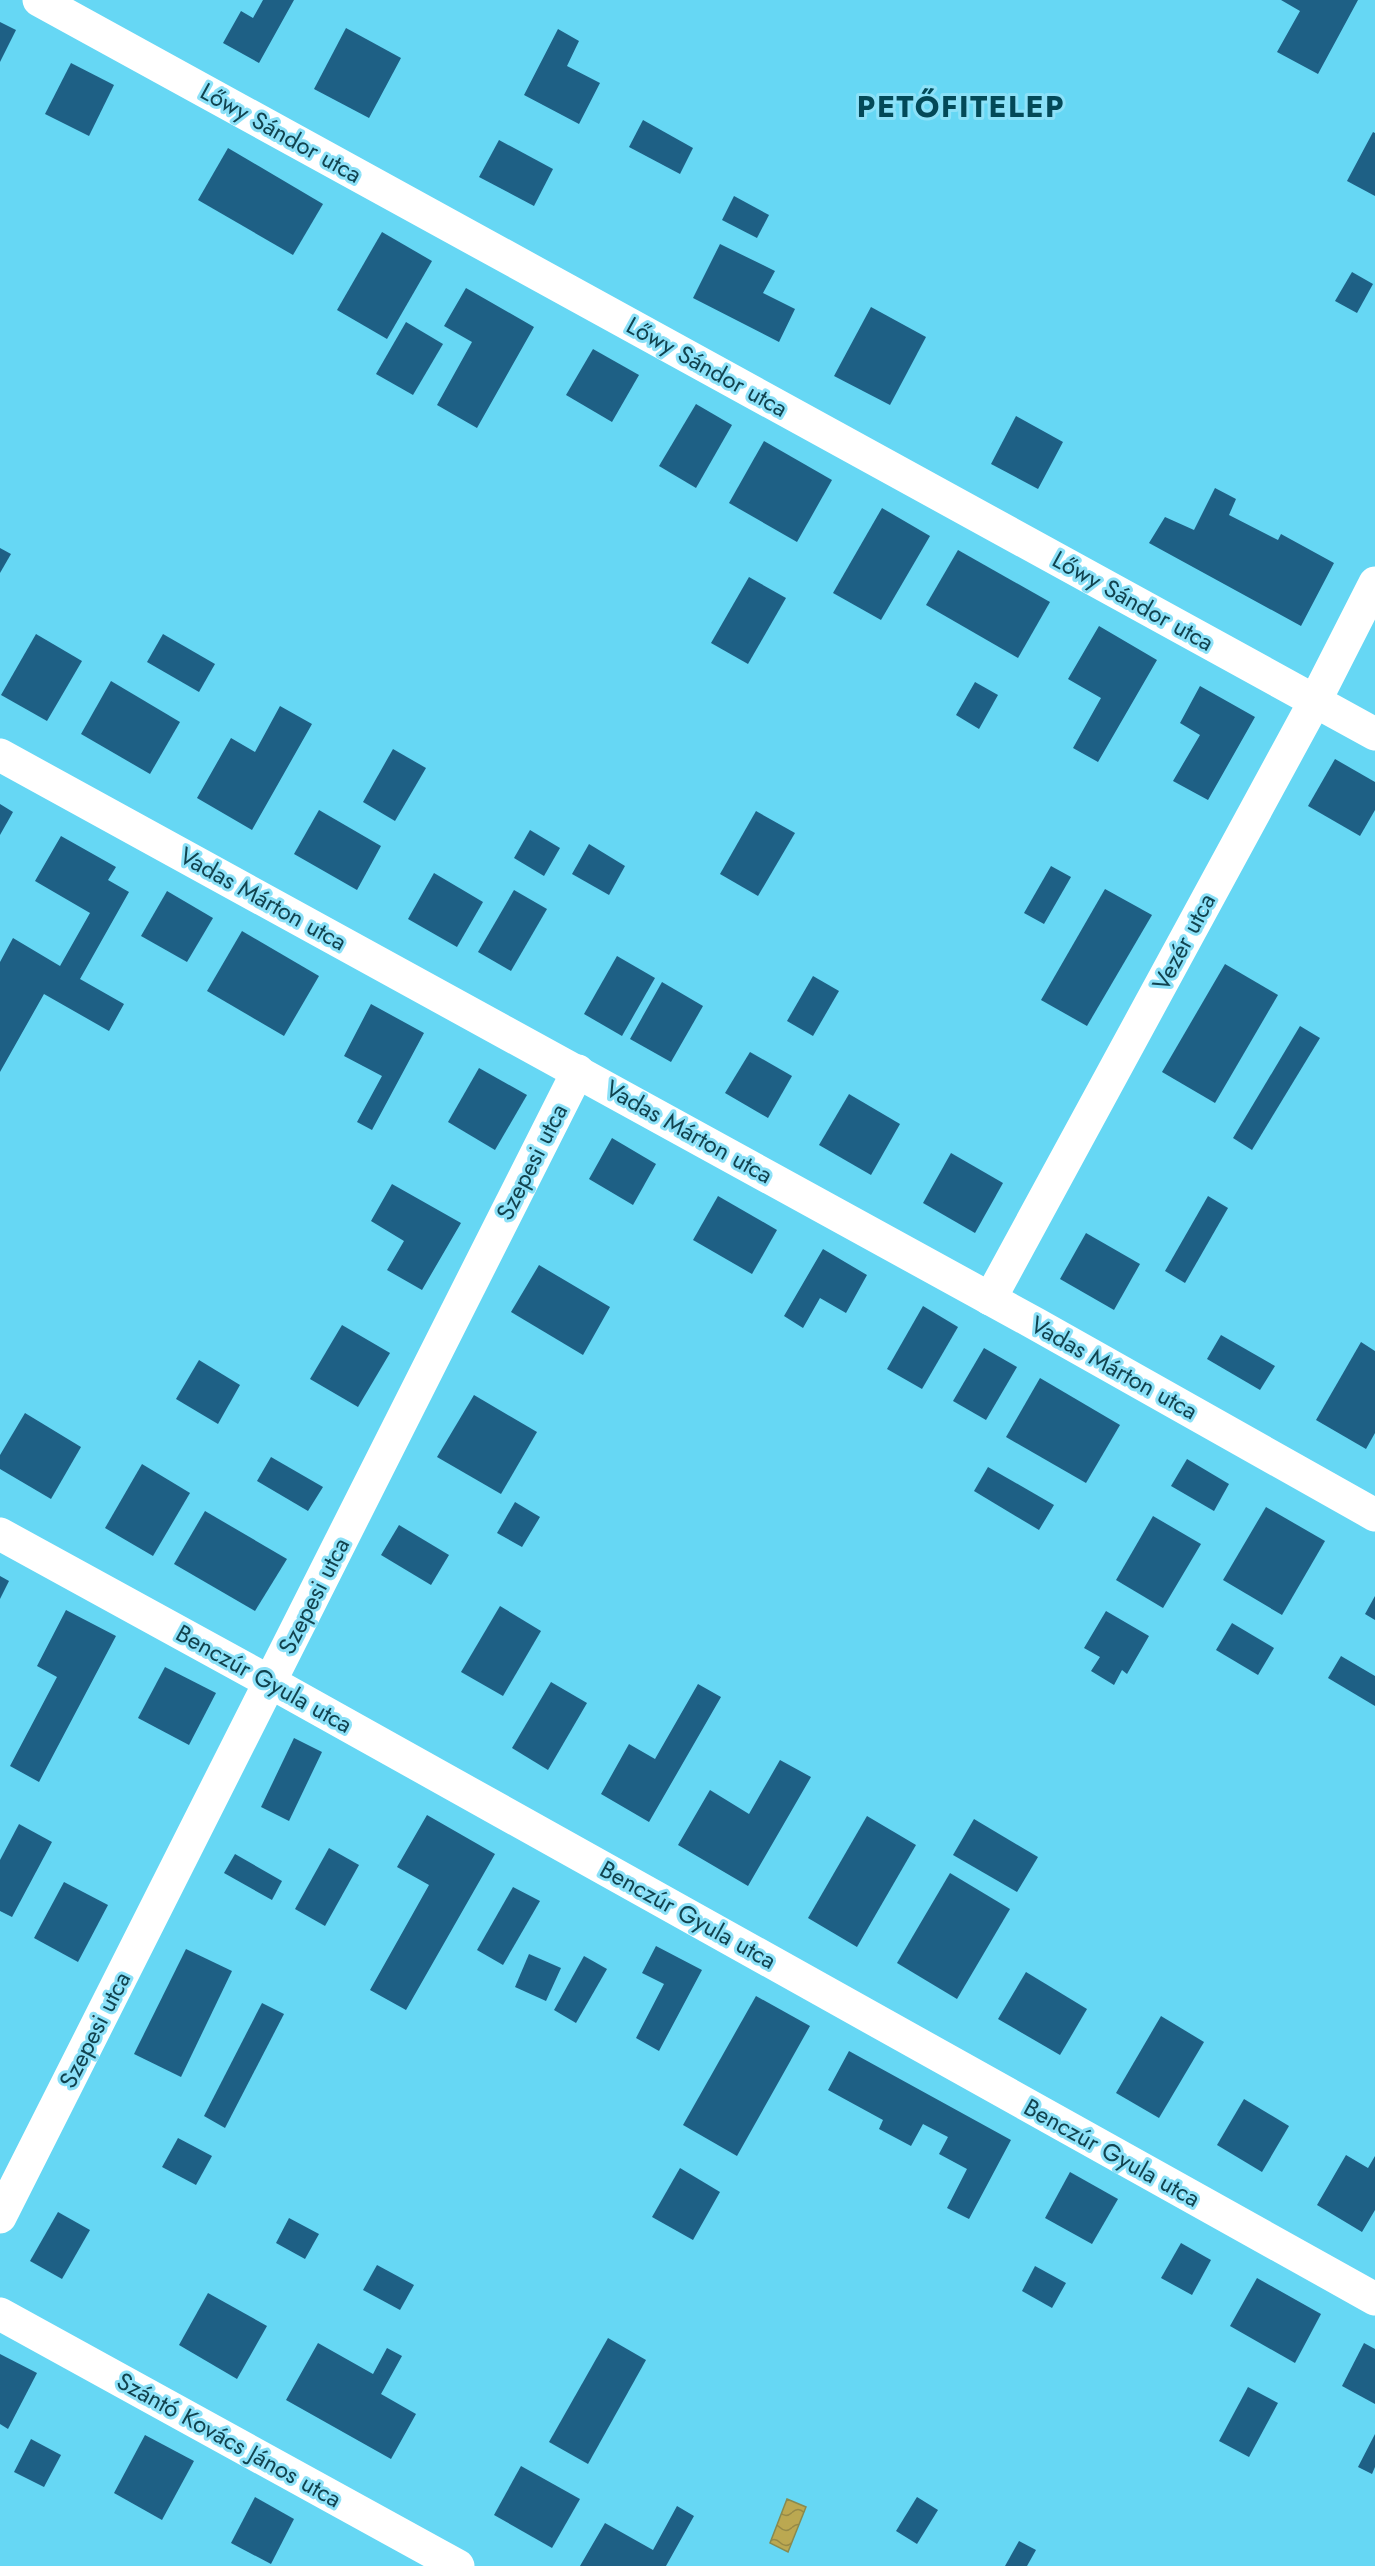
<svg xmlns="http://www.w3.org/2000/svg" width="1375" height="2566" viewBox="0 0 1375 2566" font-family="Jost,sans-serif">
  <defs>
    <pattern id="water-waves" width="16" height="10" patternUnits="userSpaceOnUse" patternTransform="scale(1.5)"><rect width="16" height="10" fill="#bba851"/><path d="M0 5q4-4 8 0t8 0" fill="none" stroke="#978a46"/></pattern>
  </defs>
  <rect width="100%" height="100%" fill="#66d7f4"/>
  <path fill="url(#water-waves)" stroke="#888a50" stroke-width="1.5" d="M787 2499 806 2507 788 2552 770 2543Z"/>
  <g fill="#1e6085">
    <path d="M263 0H294L259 63 223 43 241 11 253 18Z"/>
    <path d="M1281 0H1358L1318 74 1277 52 1300 11Z"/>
    <path d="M0 22 16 30 0 62Z"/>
    <path d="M346 28 401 58 369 118 314 89Z"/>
    <path d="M558 29 579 41 567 66 600 83 579 124 524 95Z"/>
    <path d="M71 63 114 85 89 136 45 114Z"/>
    <path d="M643 120 693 148 680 174 629 147Z"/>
    <path d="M1373 132 1375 133V196L1347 181Z"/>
    <path d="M499 140 553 169 534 206 479 177Z"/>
    <path d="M228 148 323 204 293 255 198 200Z"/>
    <path d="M734 196 769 215 757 238 722 220Z"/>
    <path d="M382 232 432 261 387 339 337 310Z"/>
    <path d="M720 244 775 271 763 293 795 309 779 342 693 298Z"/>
    <path d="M1352 272 1373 284 1357 313 1335 301Z"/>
    <path d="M466 288 534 327 477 428 437 405 472 342 444 326Z"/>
    <path d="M871 307 926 337 890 405 834 376Z"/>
    <path d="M406 322 443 344 413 395 376 374Z"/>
    <path d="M593 349 639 375 612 422 566 395Z"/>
    <path d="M696 404 732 425 696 488 659 466Z"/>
    <path d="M1016 416 1063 442 1038 489 991 464Z"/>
    <path d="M764 441 832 480 797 542 729 503Z"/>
    <path d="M1215 488 1236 499 1229 515 1278 540 1281 534 1334 563 1301 626 1149 543 1165 517 1194 530Z"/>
    <path d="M882 508 930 536 881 620 833 593Z"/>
    <path d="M0 548 11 554 0 573Z"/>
    <path d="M958 550 1050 602 1018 658 926 605Z"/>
    <path d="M749 577 786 598 748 664 711 643Z"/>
    <path d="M1099 626 1157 660 1098 762 1073 748 1101 698 1068 679Z"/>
    <path d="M36 634 82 661 47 721 1 695Z"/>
    <path d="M163 634 215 664 199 692 147 662Z"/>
    <path d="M111 681 180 722 150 774 81 734Z"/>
    <path d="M975 682 998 695 979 729 956 715Z"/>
    <path d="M1200 686 1255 717 1208 800 1173 781 1200 735 1180 723Z"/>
    <path d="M280 706 312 724 252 830 197 798 231 738 255 752Z"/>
    <path d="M393 749 426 768 395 821 363 802Z"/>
    <path d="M1335 759 1375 782V810L1360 836 1308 806Z"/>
    <path d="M0 804 13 812 0 835Z"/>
    <path d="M319 810 381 846 357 890 294 854Z"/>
    <path d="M756 811 795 833 758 896 720 874Z"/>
    <path d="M530 830 560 848 544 876 514 858Z"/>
    <path d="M61 836 116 867 108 880 129 892 80 979 124 1004 109 1031 44 994 0 1072V962L13 938 60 966 90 913 35 881Z"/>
    <path d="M589 844 625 866 609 895 572 874Z"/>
    <path d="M1051 866 1071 877 1044 924 1024 913Z"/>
    <path d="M434 873 483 902 457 947 408 919Z"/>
    <path d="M1105 889 1152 915 1087 1026 1041 1000Z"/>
    <path d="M514 890 547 909 511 971 478 952Z"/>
    <path d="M167 891 213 918 187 962 141 936Z"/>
    <path d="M242 931 319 976 284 1036 207 991Z"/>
    <path d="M617 956 655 978 622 1036 584 1014Z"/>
    <path d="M1225 964 1278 995 1215 1103 1162 1072Z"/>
    <path d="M813 976 839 991 813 1036 787 1021Z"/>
    <path d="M662 982 703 1006 671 1062 630 1039Z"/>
    <path d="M371 1004 424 1033 372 1130 357 1122 382 1076 344 1056Z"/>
    <path d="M1300 1026 1320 1038 1252 1150 1233 1138Z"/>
    <path d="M750 1052 792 1076 768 1118 725 1093Z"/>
    <path d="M479 1068 527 1095 495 1150 448 1122Z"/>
    <path d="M849 1094 900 1124 871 1175 819 1145Z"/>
    <path d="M612 1138 656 1164 633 1205 589 1179Z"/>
    <path d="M951 1153 1003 1183 975 1233 923 1203Z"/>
    <path d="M392 1184 461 1223 422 1290 387 1270 404 1241 371 1221Z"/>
    <path d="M718 1196 777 1230 752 1274 693 1240Z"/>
    <path d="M1208 1196 1228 1208 1185 1283 1165 1271Z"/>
    <path d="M1086 1233 1140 1264 1114 1310 1060 1279Z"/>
    <path d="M823 1249 867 1275 846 1313 820 1298 803 1328 784 1316Z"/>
    <path d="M539 1265 610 1307 583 1355 511 1312Z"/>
    <path d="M923 1306 958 1327 922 1389 887 1369Z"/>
    <path d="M342 1325 390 1353 358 1407 310 1379Z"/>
    <path d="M1221 1335 1275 1366 1260 1390 1207 1359Z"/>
    <path d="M1361 1342 1375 1351V1433L1366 1449 1316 1420Z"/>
    <path d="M984 1348 1017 1367 986 1420 953 1401Z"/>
    <path d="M199 1360 240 1385 218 1424 176 1399Z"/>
    <path d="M1040 1378 1120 1425 1086 1483 1006 1437Z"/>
    <path d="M474 1395 537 1432 501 1494 437 1457Z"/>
    <path d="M25 1413 81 1447 51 1499 0 1469V1455Z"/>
    <path d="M271 1457 323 1487 308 1511 257 1481Z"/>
    <path d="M1187 1459 1229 1484 1214 1511 1171 1486Z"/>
    <path d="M142 1464 190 1493 153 1556 105 1528Z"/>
    <path d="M988 1467 1054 1505 1039 1530 974 1491Z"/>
    <path d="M515 1502 540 1517 522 1547 497 1533Z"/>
    <path d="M1266 1507 1325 1541 1282 1615 1223 1580Z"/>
    <path d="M205 1511 287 1559 255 1611 174 1564Z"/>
    <path d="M1153 1516 1201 1544 1163 1608 1116 1580Z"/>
    <path d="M399 1525 449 1555 431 1585 381 1555Z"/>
    <path d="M0 1576 9 1581 0 1599Z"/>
    <path d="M1375 1596V1620L1365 1614Z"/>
    <path d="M500 1606 541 1631 503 1696 461 1672Z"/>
    <path d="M66 1610 116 1636 39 1782 10 1766 57 1677 37 1666Z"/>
    <path d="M1106 1611 1149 1636 1127 1674 1122 1670 1114 1685 1091 1671 1100 1657 1084 1648Z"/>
    <path d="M1232 1623 1274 1648 1258 1675 1216 1650Z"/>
    <path d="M1341 1656 1375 1676V1706L1328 1678Z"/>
    <path d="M165 1667 216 1693 189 1745 138 1718Z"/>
    <path d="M551 1682 587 1703 548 1770 512 1748Z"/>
    <path d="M698 1684 721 1697 649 1822 601 1794 629 1744 655 1759Z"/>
    <path d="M294 1738 322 1752 289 1821 261 1807Z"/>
    <path d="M780 1760 811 1777 748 1886 678 1845 710 1790 749 1814Z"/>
    <path d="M427 1815 495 1854 406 2010 370 1990 429 1885 397 1867Z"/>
    <path d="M867 1816 916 1845 857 1947 808 1918Z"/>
    <path d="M974 1819 1038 1857 1017 1892 953 1855Z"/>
    <path d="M19 1824 52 1842 12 1917 0 1911V1860Z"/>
    <path d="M329 1848 359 1865 325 1926 295 1909Z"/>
    <path d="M235 1854 282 1881 272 1900 224 1873Z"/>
    <path d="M950 1873 1010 1909 957 1999 897 1963Z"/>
    <path d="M64 1882 108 1905 78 1962 34 1938Z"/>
    <path d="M513 1887 540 1901 503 1965 477 1950Z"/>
    <path d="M656 1946 702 1970 659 2051 636 2038 664 1984 642 1973Z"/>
    <path d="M186 1949 232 1971 181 2077 134 2054Z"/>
    <path d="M529 1954 561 1968 546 2001 515 1987Z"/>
    <path d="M584 1956 607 1969 576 2023 554 2010Z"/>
    <path d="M1026 1972 1087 2009 1060 2055 998 2019Z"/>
    <path d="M756 1996 810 2026 737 2156 683 2125Z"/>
    <path d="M262 2003 284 2014 225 2128 204 2116Z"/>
    <path d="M1161 2016 1204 2042 1159 2118 1116 2093Z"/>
    <path d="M849 2051 1011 2140 969 2219 947 2208 967 2169 939 2154 948 2137 923 2124 911 2146 879 2129 883 2120 828 2090Z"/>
    <path d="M1244 2099 1289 2126 1262 2172 1217 2145Z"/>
    <path d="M178 2138 212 2156 196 2185 162 2167Z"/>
    <path d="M1346 2155 1368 2168 1375 2156V2210L1362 2232 1317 2205Z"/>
    <path d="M680 2168 720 2192 693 2240 652 2217Z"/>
    <path d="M1070 2172 1118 2199 1092 2244 1045 2218Z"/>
    <path d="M58 2212 90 2230 62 2279 30 2261Z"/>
    <path d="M289 2218 319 2234 305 2259 276 2243Z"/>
    <path d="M1181 2243 1211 2260 1192 2295 1161 2278Z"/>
    <path d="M377 2265 414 2285 400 2310 363 2290Z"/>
    <path d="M1035 2266 1066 2283 1052 2308 1022 2291Z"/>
    <path d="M1257 2278 1321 2314 1295 2363 1230 2326Z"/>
    <path d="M208 2293 267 2326 237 2379 179 2345Z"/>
    <path d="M608 2338 646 2360 588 2464 549 2442Z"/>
    <path d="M318 2343 373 2374 387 2348 402 2356 381 2394 416 2414 391 2459 286 2400Z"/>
    <path d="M1364 2343 1375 2349V2404L1342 2386Z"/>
    <path d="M0 2354 37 2373 8 2429 0 2424Z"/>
    <path d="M1248 2387 1278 2403 1249 2457 1219 2441Z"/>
    <path d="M1375 2434V2467L1372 2474 1358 2467Z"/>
    <path d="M145 2435 194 2461 162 2520 114 2493Z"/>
    <path d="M31 2439 61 2455 44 2487 14 2472Z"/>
    <path d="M521 2466 580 2499 552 2548 494 2515Z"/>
    <path d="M255 2497 294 2519 271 2564 231 2543Z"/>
    <path d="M917 2497 938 2510 917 2544 896 2531Z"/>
    <path d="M677 2506 694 2516 666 2566H580L605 2523 653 2550Z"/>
    <path d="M1019 2541 1036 2550 1027 2566H1005Z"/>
  </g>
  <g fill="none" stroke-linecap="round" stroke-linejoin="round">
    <g stroke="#fff" stroke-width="33">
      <path d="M39 0 1375 734"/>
      <path d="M0 755 1036 1324 1375 1515"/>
      <path d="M990 1299 1315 701 1375 583"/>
      <path d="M0 1534 270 1682 1375 2299"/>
      <path d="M0 2217 578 1071"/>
    </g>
    <path stroke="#fff" stroke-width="33" d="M0 2314 458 2566"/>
  </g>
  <g text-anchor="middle" stroke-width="6" stroke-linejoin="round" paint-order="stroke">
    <g font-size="24" fill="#11434f" stroke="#8ce1f8">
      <text transform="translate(281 133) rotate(29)" y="8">Lőwy Sándor utca</text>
      <text transform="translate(707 367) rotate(29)" y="8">Lőwy Sándor utca</text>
      <text transform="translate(1133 601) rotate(29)" y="8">Lőwy Sándor utca</text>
      <text transform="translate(263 899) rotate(29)" y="8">Vadas Márton utca</text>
      <text transform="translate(1184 942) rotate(-62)" y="8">Vezér utca</text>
      <text transform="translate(689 1132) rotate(29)" y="8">Vadas Márton utca</text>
      <text transform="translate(532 1162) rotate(-63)" y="8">Szepesi utca</text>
      <text transform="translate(1114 1368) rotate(29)" y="8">Vadas Márton utca</text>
      <text transform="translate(314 1596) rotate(-63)" y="8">Szepesi utca</text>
      <text transform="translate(264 1679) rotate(29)" y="8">Benczúr Gyula utca</text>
      <text transform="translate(688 1915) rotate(29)" y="8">Benczúr Gyula utca</text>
      <text transform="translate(95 2030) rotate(-63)" y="8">Szepesi utca</text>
      <text transform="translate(1112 2153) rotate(29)" y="8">Benczúr Gyula utca</text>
      <text transform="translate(229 2440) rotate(29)" y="8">Szántó Kovács János utca</text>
    </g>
    <g font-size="30" font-weight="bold" letter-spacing="1.5" fill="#034958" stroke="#8ce1f8">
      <text x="961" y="117">PETŐFITELEP</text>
    </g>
  </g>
</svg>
